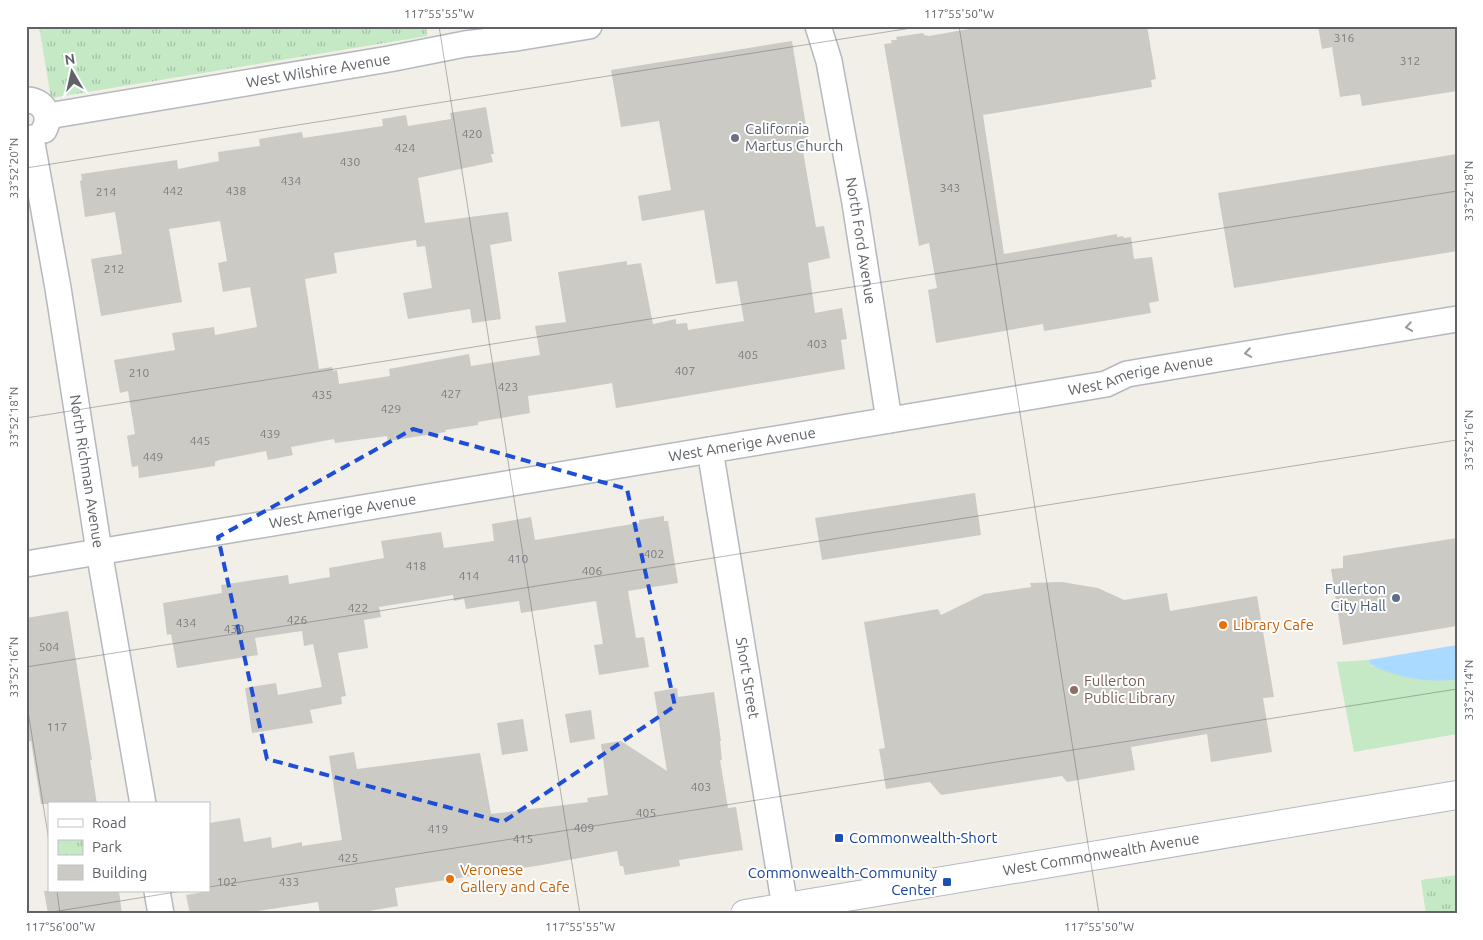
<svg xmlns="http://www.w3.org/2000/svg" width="1483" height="940" viewBox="0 0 1483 940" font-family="Ubuntu,sans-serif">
  <defs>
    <pattern id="park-tufts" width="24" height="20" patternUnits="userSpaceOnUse" patternTransform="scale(1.25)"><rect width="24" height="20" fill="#c5e8c5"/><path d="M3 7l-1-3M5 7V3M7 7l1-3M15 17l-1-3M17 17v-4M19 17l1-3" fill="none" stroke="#a3c0a4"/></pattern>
  </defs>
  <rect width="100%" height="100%" fill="#f1efe8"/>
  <path fill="#c5e8c5" d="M1368 660 1371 666 1457 679V734L1354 752 1337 662Z"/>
  <g fill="url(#park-tufts)">
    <path d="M39 26H426L427 36 51 98Z"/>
    <path d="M1457 875V914H1426L1421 880Z"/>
  </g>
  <path fill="#aadaff" d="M1457 645V679C1429 684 1396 677 1371 665L1368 660Z"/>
  <g fill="#cccac5">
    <path d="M986 26H1147L1156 79 1151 80 1152 87 983 115 1004 254 1117 234V237L1123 236 1124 238 1131 237 1134 259 1152 257 1159 301 1149 303 1151 313 1044 331 1043 324 936 343 928 290 937 288 929 243 919 246 884 44 892 43 891 40H897L896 37 923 33 924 35 929 36Z"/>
    <path d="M1318 26H1457V91L1362 106 1360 94 1340 97 1332 47 1322 49Z"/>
    <path d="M792 41 810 150 803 151 816 227 824 226 830 258 808 263 815 313 842 308 847 339 841 340 845 369 616 408 612 383 576 389 528 396 530 413 478 422V425L445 430 446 432 388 441 387 436 335 443 334 439 291 447 293 455 268 460 266 451 219 460 215 462V466L139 478 138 466 132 467 127 436 135 434 128 391 120 393 114 360 175 350 172 333 214 327 215 335 257 327 250 287 223 292 218 263 227 261 220 221 169 229 182 302 101 316 91 259 122 254 115 212 85 217 80 181 82 180 81 174 177 160 178 169 219 161 218 152 260 146 259 139 302 132 303 138 383 126 382 119 406 115 408 126 451 119 450 113 486 107 494 154H491L493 162 418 178 425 223 508 212 512 241 490 245 501 319 472 323 470 309 408 319 403 293 432 288 425 246 417 247 416 240 334 253 337 273 305 279 319 369 332 367 333 371 337 370 339 384 390 376 389 369 469 354 471 366 540 355 535 326 566 322 558 272 627 261V265L641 263 653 324 676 319V324L687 323 688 330 744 321 737 281 716 284 704 210 642 221 638 196 671 190 659 121 621 127 611 70Z"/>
    <path d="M1457 154V251L1234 288 1218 193Z"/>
    <path d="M975 493 981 535 822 560 815 518Z"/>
    <path d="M664 516V521H668L678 583 628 591 636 638 644 637 649 667 599 675 594 645 603 644 596 601 521 613 519 601 466 609 464 599 454 601 453 595 379 607 381 617 364 620 368 648 338 653 346 696 341 697 342 704 310 710 313 723 252 733 245 688 276 683 278 695 322 687 313 644 304 646 302 631 255 638 258 655 177 668 171 634 167 635 163 603 222 593 221 585 288 575 289 584 330 577 329 568 384 558 381 541 441 532 444 548 494 541 492 524 531 517 535 540 639 523V520Z"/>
    <path d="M1457 538V626L1343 645 1331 569 1343 568V556Z"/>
    <path d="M1062 582 1098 588 1124 600 1167 593 1170 611 1257 596 1274 697 1263 698 1272 752 1211 762 1207 734 1131 747 1135 770 1067 782 1062 776 941 795 930 782 886 789 879 749 885 748 864 622 938 609 941 615 984 594 1031 587 1030 583Z"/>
    <path d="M68 611 92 760H90L97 804H41L31 741 26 742V618Z"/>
    <path d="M677 688 678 697 714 692 721 741H720L722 760H720L728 808 736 807 743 850 679 860 680 866 625 875 623 866H620L617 851 542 865 395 888 398 906 352 914H320L318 902 258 911V914H190L186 895 209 891V823L240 818 244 842 271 837 272 848 302 842V846L342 840 329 756 354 752 357 769 480 753 491 814 588 802 587 798 608 795 601 744 621 741 667 771 654 692Z"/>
    <path d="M591 710 595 739 570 743 565 714Z"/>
    <path d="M523 719 528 751 502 755 497 723Z"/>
    <path d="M44 891H119L122 914H48Z"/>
  </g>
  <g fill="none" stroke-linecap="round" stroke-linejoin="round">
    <defs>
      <g id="street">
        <path id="s1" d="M818 26 829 61 855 203 889 420"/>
        <path d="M26 100C44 100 52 116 44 130"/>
        <path id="s2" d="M48 116 389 59 465 44 516 38 589 26"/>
        <path id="s3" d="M31 138 58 288 99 551 143 804"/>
        <path id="s4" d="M710 450 785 907"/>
        <path id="s5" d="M26 564 1106 384 1127 374 1457 319"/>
        <path d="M157 891 161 914"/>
      </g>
      <g id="secondary">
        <path id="s6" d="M745 914 1457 795"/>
      </g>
    </defs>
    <use href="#street" stroke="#b5b8bc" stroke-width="28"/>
    <use href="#secondary" stroke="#b6babf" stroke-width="30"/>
    <use href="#street" stroke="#fff" stroke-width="25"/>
    <use href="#secondary" stroke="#fff" stroke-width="28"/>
  </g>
  <defs><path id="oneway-chevron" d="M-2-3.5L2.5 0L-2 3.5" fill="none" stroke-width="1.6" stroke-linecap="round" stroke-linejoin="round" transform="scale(1.25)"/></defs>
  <g stroke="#979a9d">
    <use href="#oneway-chevron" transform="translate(1409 327) rotate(171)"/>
    <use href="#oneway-chevron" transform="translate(1248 353) rotate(171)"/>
  </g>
  <path fill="none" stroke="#1d4ed8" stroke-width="4" stroke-dasharray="10 6" stroke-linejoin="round" d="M413 429 627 489 675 706 503 822 267 759 218 537Z"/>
  <path fill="none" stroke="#5f6368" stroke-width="1" stroke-opacity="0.45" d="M439 26 580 914M959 26 1099 914M26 168 924 26M26 418 1457 191M26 667 1457 440M26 699 49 841M209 887 1457 689M57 891 60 914M40 914 182 891"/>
  <circle fill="#6b7280" stroke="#fff" stroke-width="2" cx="735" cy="138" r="5"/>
  <circle fill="#5c6f8a" stroke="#fff" stroke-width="2" cx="1396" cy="598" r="5"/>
  <g fill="#e8710a" stroke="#fff" stroke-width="2">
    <circle cx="1223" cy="625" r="5"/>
    <circle cx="450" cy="879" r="5"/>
  </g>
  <circle fill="#8d6e63" stroke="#fff" stroke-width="2" cx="1074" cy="690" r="5"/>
  <g fill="#1a4fb4" stroke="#fff" stroke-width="2">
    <rect x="834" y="833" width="10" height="10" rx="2.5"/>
    <rect x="942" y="877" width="10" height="10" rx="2.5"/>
  </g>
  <g text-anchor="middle" stroke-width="4" stroke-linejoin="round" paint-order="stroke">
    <g font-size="12" fill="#7a7d7f">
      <text x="1344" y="42">316</text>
      <text x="1410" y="65">312</text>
      <text x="472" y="138">420</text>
      <text x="405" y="152">424</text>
      <text x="350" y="166">430</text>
      <text x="291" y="185">434</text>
      <text x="950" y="192">343</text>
      <text x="173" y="195">442</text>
      <text x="236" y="195">438</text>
      <text x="106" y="196">214</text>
      <text x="114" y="273">212</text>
      <text x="817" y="348">403</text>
      <text x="748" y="359">405</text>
      <text x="685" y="375">407</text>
      <text x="139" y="377">210</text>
      <text x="508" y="391">423</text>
      <text x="451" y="398">427</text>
      <text x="322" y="399">435</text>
      <text x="391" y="413">429</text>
      <text x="270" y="438">439</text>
      <text x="200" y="445">445</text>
      <text x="153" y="461">449</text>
      <text x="654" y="558">402</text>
      <text x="518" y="563">410</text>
      <text x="416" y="570">418</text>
      <text x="592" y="575">406</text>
      <text x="469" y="580">414</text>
      <text x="358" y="612">422</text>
      <text x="297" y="624">426</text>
      <text x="186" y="627">434</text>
      <text x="234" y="633">430</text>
      <text x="49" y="651">504</text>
      <text x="57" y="731">117</text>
      <text x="701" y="791">403</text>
      <text x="646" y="817">405</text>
      <text x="584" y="832">409</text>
      <text x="438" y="833">419</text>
      <text x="523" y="843">415</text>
      <text x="348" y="862">425</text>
      <text x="227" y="886">102</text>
      <text x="289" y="886">433</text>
    </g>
    <g font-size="15" fill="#5f6368" stroke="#fff">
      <text dy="5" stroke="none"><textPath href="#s2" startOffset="274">West Wilshire Avenue</textPath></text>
      <text dy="5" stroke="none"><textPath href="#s1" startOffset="219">North Ford Avenue</textPath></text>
      <text dy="5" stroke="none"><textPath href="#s5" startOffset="1131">West Amerige Avenue</textPath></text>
      <text dy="5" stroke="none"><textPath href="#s5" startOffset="726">West Amerige Avenue</textPath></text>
      <text dy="5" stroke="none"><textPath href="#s3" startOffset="338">North Richman Avenue</textPath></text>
      <text dy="5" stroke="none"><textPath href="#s5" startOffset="321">West Amerige Avenue</textPath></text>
      <text dy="5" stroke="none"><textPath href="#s4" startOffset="231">Short Street</textPath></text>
      <text dy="5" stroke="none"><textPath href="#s6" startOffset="361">West Commonwealth Avenue</textPath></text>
    </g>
    <g font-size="15" fill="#5b616d" stroke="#fff" text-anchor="start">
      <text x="745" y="134">California<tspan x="745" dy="17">Martus Church</tspan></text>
    </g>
    <g font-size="15" fill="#4e5e75" stroke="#fff" text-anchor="end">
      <text x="1386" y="594">Fullerton<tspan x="1386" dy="17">City Hall</tspan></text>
    </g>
    <g font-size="15" fill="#c56008" stroke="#fff" text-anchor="start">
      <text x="1233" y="630">Library Cafe</text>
      <text x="460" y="875">Veronese<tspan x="460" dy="17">Gallery and Cafe</tspan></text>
    </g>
    <g font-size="15" fill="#785e54" stroke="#fff" text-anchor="start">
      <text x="1084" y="686">Fullerton<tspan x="1084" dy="17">Public Library</tspan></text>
    </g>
    <g font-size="15" fill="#164399" stroke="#fff" text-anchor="start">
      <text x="849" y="843">Commonwealth-Short</text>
      <text x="937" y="878" text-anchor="end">Commonwealth-Community<tspan x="937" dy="17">Center</tspan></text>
    </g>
  </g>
  <rect width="1483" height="940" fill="none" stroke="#ffffff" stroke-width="55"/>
  <rect x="48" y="802" width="162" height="90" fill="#ffffff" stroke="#bfc1c3"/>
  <rect x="58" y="819" width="25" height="8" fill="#ffffff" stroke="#bfc1c3"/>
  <text x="92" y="828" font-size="15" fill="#5f6368">Road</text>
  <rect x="58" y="840" width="25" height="15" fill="url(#park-tufts)" stroke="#bfc1c3"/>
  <text x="92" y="852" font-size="15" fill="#5f6368">Park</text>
  <rect x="58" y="865" width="25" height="15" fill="#cccac5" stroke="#bfc1c3"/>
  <text x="92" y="878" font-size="15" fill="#5f6368">Building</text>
  <g transform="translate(72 72) rotate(351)" stroke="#ffffff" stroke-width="4" paint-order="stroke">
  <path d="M0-4L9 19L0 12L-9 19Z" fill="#5f6368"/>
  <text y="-8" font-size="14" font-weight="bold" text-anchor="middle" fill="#5f6368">N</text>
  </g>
  <rect x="28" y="28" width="1428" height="884" fill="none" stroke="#5f6368" stroke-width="2"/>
  <g font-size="12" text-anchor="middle" fill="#5f6368">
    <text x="439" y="18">117°55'55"W</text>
    <text x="959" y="18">117°55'50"W</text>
    <text transform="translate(14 168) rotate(-90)" y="4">33°52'20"N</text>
    <text transform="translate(1469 191) rotate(-90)" y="4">33°52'18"N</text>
    <text transform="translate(14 417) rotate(-90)" y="4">33°52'18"N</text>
    <text transform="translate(1469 440) rotate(-90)" y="4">33°52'16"N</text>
    <text transform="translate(14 667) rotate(-90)" y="4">33°52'16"N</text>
    <text transform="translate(1469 690) rotate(-90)" y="4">33°52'14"N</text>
    <text x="60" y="931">117°56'00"W</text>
    <text x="580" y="931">117°55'55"W</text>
    <text x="1099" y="931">117°55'50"W</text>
  </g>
</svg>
